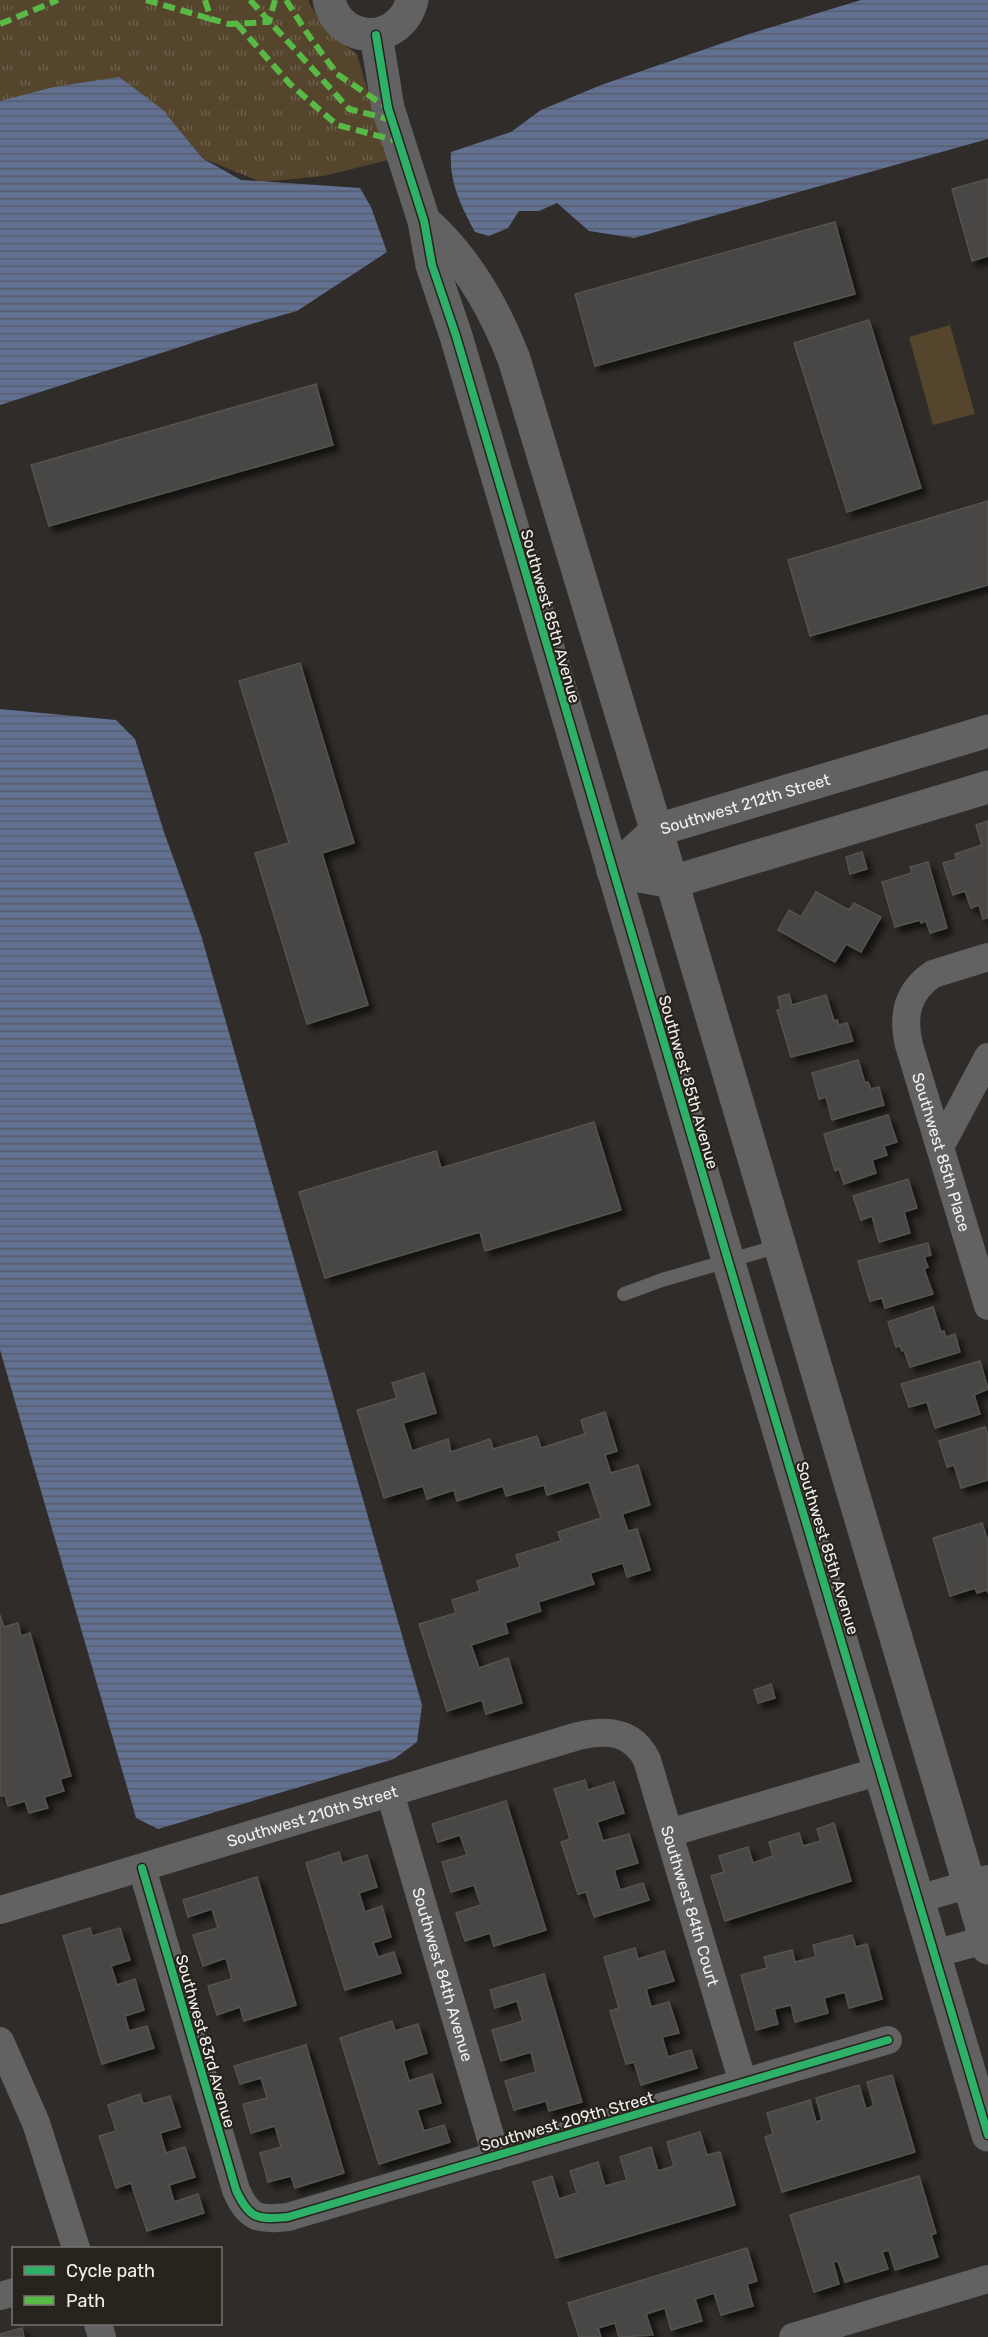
<svg xmlns="http://www.w3.org/2000/svg" width="988" height="2337" viewBox="0 0 988 2337" font-family="Rubik,sans-serif">
  <defs>
    <pattern id="park-tufts" width="24" height="20" patternUnits="userSpaceOnUse" patternTransform="scale(1.5)"><rect width="24" height="20" fill="#54452c"/><path d="M3 7l-1-3M5 7V3M7 7l1-3M15 17l-1-3M17 17v-4M19 17l1-3" fill="none" stroke="#6d604b"/></pattern>
    <pattern id="water-rules" width="6" height="5" patternUnits="userSpaceOnUse" patternTransform="scale(1.5)"><rect width="6" height="5" fill="#627191"/><path d="M0 2.5h6" fill="none" stroke="#565c6c"/></pattern>
    <filter id="shadow"><feDropShadow dx="5.5" dy="5.5" stdDeviation="3" flood-color="#0009"/></filter>
  </defs>
  <rect width="100%" height="100%" fill="#2f2c29"/>
  <path fill="#54452c" d="M950 325 975 414 933 425 909 337Z"/>
  <path fill="url(#park-tufts)" d="M0 0H309L310 5 327 32 357 54 388 160 324 176 261 182 202 158 0 106Z"/>
  <g fill="url(#water-rules)">
    <path d="M861 0H988V139L634 238 589 231 557 203 539 211H519L508 228 489 236 475 232C461 206 449 182 451 152L511 132 541 110 601 85 749 34Z"/>
    <path d="M119 77 162 109 202 158 241 180 360 188 371 207 387 252 297 311 251 324 0 405V101L54 87Z"/>
    <path d="M0 709 116 720 135 739 164 832 201 935 422 1705 417 1742 394 1759 158 1829 136 1818 0 1350Z"/>
  </g>
  <g fill="#484644" stroke="#555350" stroke-width="1.5" filter="url(#shadow)">
    <path d="M988 179V256L972 261 952 189Z"/>
    <path d="M835 222 855 294 595 366 575 294Z"/>
    <path d="M869 320 921 488 847 512 794 343Z"/>
    <path d="M316 384 333 445 49 526 31 465Z"/>
    <path d="M988 501V585L810 636 788 560Z"/>
    <path d="M300 663 354 843 322 853 368 1005 307 1024 255 853 289 843 239 681Z"/>
    <path d="M988 821V918L983 919 979 905 971 908 965 891 953 895 943 863 957 859 955 854 982 845 976 825Z"/>
    <path d="M862 852 867 869 850 874 846 857Z"/>
    <path d="M928 862 947 928 930 933 926 921 921 923 920 920 895 927 882 882 912 873 910 867Z"/>
    <path d="M816 892 849 910 854 903 881 917 861 952 846 944 835 962 778 930 789 910 801 917Z"/>
    <path d="M789 994 792 1005 826 995 834 1021 837 1020 839 1025 847 1023 853 1041 791 1057 777 1010 781 1009 778 997Z"/>
    <path d="M858 1060 865 1083 868 1082 871 1089 879 1087 884 1105 832 1120 826 1097 819 1099 812 1073Z"/>
    <path d="M888 1115 897 1142 884 1146 887 1155 872 1160 876 1173 844 1184 839 1169 835 1171 824 1134Z"/>
    <path d="M594 1122 621 1210 485 1251 480 1232 325 1278 299 1192 436 1151 441 1168Z"/>
    <path d="M908 1179 917 1208 904 1212 910 1233 879 1242 872 1216 861 1220 853 1196Z"/>
    <path d="M928 1243 931 1255 924 1257 928 1267 924 1269 933 1294 885 1308 882 1298 870 1301 858 1261Z"/>
    <path d="M933 1307 941 1332 944 1331 946 1337 955 1334 960 1352 910 1367 904 1350 902 1351 900 1346 896 1347 888 1322Z"/>
    <path d="M980 1361 988 1389 974 1395 980 1414 935 1428 927 1402 909 1407 901 1384Z"/>
    <path d="M424 1373 436 1413 403 1423 412 1451 448 1439 451 1452 490 1439 493 1449 537 1436 541 1448 585 1434 581 1420 605 1412 617 1451 605 1455 611 1473 638 1465 650 1505 622 1514 628 1531 637 1529 650 1570 627 1577 623 1563 590 1573 594 1584 538 1602 541 1611 505 1623 508 1633 471 1645 479 1668 508 1658 522 1703 486 1714 482 1700 447 1711 419 1624 456 1613 452 1600 480 1591 477 1581 520 1567 516 1555 561 1541 558 1532 601 1518 589 1482 547 1495 544 1485 506 1496 503 1486 457 1501 454 1490 427 1499 423 1486 384 1498 357 1410 397 1398 392 1383Z"/>
    <path d="M985 1427 988 1435V1480L961 1488 954 1465 947 1467 939 1441Z"/>
    <path d="M982 1523 988 1541V1593L987 1590 977 1593 975 1588 950 1596 933 1538Z"/>
    <path d="M0 1615 4 1627 18 1623 21 1636 30 1633 71 1776 60 1779 64 1791 44 1797 48 1808 29 1813 25 1801 8 1806 5 1795 0 1796Z"/>
    <path d="M771 1684 775 1698 758 1703 754 1690Z"/>
    <path d="M585 1780 588 1790 614 1782 624 1813 597 1822 603 1841 629 1834 638 1863 614 1870 620 1890 643 1883 649 1900 594 1917 586 1892 578 1894 561 1842 570 1839 554 1789Z"/>
    <path d="M506 1801 546 1930 494 1946 490 1933 465 1941 456 1913 481 1905 474 1885 451 1892 442 1862 467 1855 460 1835 438 1842 432 1824Z"/>
    <path d="M834 1823 851 1881 725 1921 711 1876 724 1872 719 1856 748 1847 753 1863 773 1856 769 1842 799 1833 803 1846 821 1841 817 1829Z"/>
    <path d="M339 1852 342 1863 367 1855 377 1887 359 1893 365 1912 382 1906 391 1937 373 1943 378 1957 394 1952 401 1973 345 1990 306 1863Z"/>
    <path d="M257 1877 296 2005 244 2021 240 2007 217 2015 208 1986 232 1979 226 1958 203 1966 193 1935 218 1928 212 1909 188 1917 183 1900Z"/>
    <path d="M90 1928 92 1936 120 1928 130 1960 111 1966 117 1985 135 1979 144 2010 125 2016 129 2031 147 2026 154 2048 102 2064 63 1936Z"/>
    <path d="M852 1935 856 1947 867 1944 882 1999 849 2008 845 1992 824 1998 828 2013 795 2022 791 2005 774 2009 778 2024 756 2030 741 1975 767 1968 764 1957 792 1950 795 1962 816 1957 813 1945Z"/>
    <path d="M635 1948 638 1959 664 1951 674 1981 646 1989 651 2007 669 2002 679 2033 662 2037 668 2057 691 2050 697 2068 641 2085 634 2062 626 2064 610 2011 619 2008 604 1957Z"/>
    <path d="M544 1974 582 2102 549 2111 546 2101 514 2110 505 2081 536 2072 531 2052 501 2061 492 2030 523 2021 517 2001 495 2008 490 1990Z"/>
    <path d="M392 2021 395 2031 418 2024 427 2053 403 2061 409 2081 432 2074 441 2103 417 2110 424 2131 444 2125 450 2142 379 2164 340 2038Z"/>
    <path d="M306 2045 344 2173 295 2188 291 2176 268 2182 260 2153 281 2147 275 2126 251 2133 243 2104 267 2098 261 2078 240 2084 234 2066Z"/>
    <path d="M892 2075 915 2152 782 2192 765 2137 773 2134 767 2113 810 2100 816 2122 822 2120 816 2098 859 2085 866 2109 874 2106 867 2082Z"/>
    <path d="M140 2094 143 2104 170 2096 180 2127 160 2133 166 2153 185 2147 195 2177 169 2185 174 2202 198 2194 204 2213 147 2231 131 2183 116 2188 99 2136 116 2131 108 2105Z"/>
    <path d="M700 2132 707 2155 720 2152 735 2205 556 2258 533 2182 552 2176 559 2199 577 2193 570 2171 598 2162 605 2186 627 2180 620 2157 651 2147 658 2171 674 2166 667 2142Z"/>
    <path d="M919 2176 936 2233 931 2235 938 2257 895 2270 889 2250 882 2252 888 2269 845 2282 838 2261 833 2262 839 2284 814 2292 790 2215Z"/>
    <path d="M747 2248 757 2281 747 2284 753 2306 721 2315 714 2293 695 2299 702 2321 671 2330 665 2308 646 2314 653 2335 619 2337 615 2323 598 2328 601 2337H579L568 2303Z"/>
    <path d="M22 2328 24 2337H0V2334Z"/>
  </g>
  <g fill="none" stroke-linecap="round" stroke-linejoin="round">
    <path stroke="#636263" stroke-width="14" d="M624 1294 662 1280 779 1246"/>
    <g stroke="#636263" stroke-width="28">
      <path id="s1" d="M988 957 933 974C907 992 902 1015 909 1045L988 1306"/>
      <path d="M940 1147 988 1057"/>
      <path id="s2" d="M390 1793 496 2156"/>
      <path d="M669 1833 880 1771"/>
      <path d="M142 1868 236 2190C249 2219 258 2220 288 2217L888 2040"/>
      <path d="M918 1899 988 1879"/>
      <path id="s3" d="M0 1910 578 1736C607 1729 633 1731 647 1760L743 2083"/>
      <path d="M934 1954 988 1939"/>
      <path d="M0 2041 36 2123 76 2248"/>
      <path d="M0 2296 14 2292"/>
      <path d="M98 2324 102 2337"/>
      <path d="M793 2337 988 2279"/>
    </g>
    <g stroke="#636263" stroke-width="33">
      <path d="M329 0C339 46 401 46 412 0"/>
      <path d="M376 35 388 108 424 221 432 265 456 336 728 1260 988 2135"/>
      <path d="M424 221C466 258 494 307 514 359L672 882 988 1948"/>
      <path id="s4" d="M613 871 657 830 988 731"/>
      <path d="M613 871 672 882 988 787"/>
    </g>
    <g stroke="#58b947" stroke-width="6" stroke-dasharray="12 6" stroke-linecap="butt">
      <path d="M146 0 211 19"/>
      <path d="M205 0 211 19 229 24 269 22 275 0"/>
      <path d="M250 0 349 109 392 120"/>
      <path d="M286 0 307 33 337 74 388 108"/>
      <path d="M0 24 58 0"/>
      <path d="M237 24 290 84 337 125 398 141"/>
    </g>
    <defs>
      <g id="cycleway">
        <path d="M376 35 388 108 424 221 432 265 456 336 728 1260 988 2135"/>
        <path d="M142 1868 236 2190C249 2219 258 2220 288 2217L888 2040"/>
      </g>
    </defs>
    <use href="#cycleway" stroke="#27231d" stroke-width="11"/>
    <use href="#cycleway" stroke="#2db169" stroke-width="8"/>
  </g>
  <g text-anchor="middle" stroke-width="4.5" stroke-linejoin="round" paint-order="stroke">
    <g font-size="16" fill="#f4f1ed" stroke="#27231d">
      <text transform="translate(551 616) rotate(74)" y="6">Southwest 85th Avenue</text>
      <text dy="6" stroke="none"><textPath href="#s4" startOffset="152">Southwest 212th Street</textPath></text>
      <text transform="translate(689 1082) rotate(74)" y="6">Southwest 85th Avenue</text>
      <text dy="6" stroke="none"><textPath href="#s1" startOffset="250">Southwest 85th Place</textPath></text>
      <text transform="translate(828 1548) rotate(73)" y="6">Southwest 85th Avenue</text>
      <text dy="6" stroke="none"><textPath href="#s3" startOffset="326">Southwest 210th Street</textPath></text>
      <text dy="6" stroke="none"><textPath href="#s3" startOffset="836">Southwest 84th Court</textPath></text>
      <text dy="6" stroke="none"><textPath href="#s2" startOffset="189">Southwest 84th Avenue</textPath></text>
      <text transform="translate(206 2041) rotate(74)" y="6">Southwest 83rd Avenue</text>
      <text transform="translate(567 2121) rotate(-16)" y="6">Southwest 209th Street</text>
    </g>
  </g>
  <rect x="12" y="2247" width="210" height="78" fill="#27231d" stroke="#797570" stroke-width="1.5"/>
  <rect x="24" y="2266" width="30" height="9" fill="#2db169" stroke="#797570" stroke-width="1.5"/>
  <text x="66" y="2277" font-size="18" fill="#f4f1ed">Cycle path</text>
  <rect x="24" y="2296" width="30" height="9" fill="#58b947" stroke="#797570" stroke-width="1.5"/>
  <text x="66" y="2307" font-size="18" fill="#f4f1ed">Path</text>
</svg>
